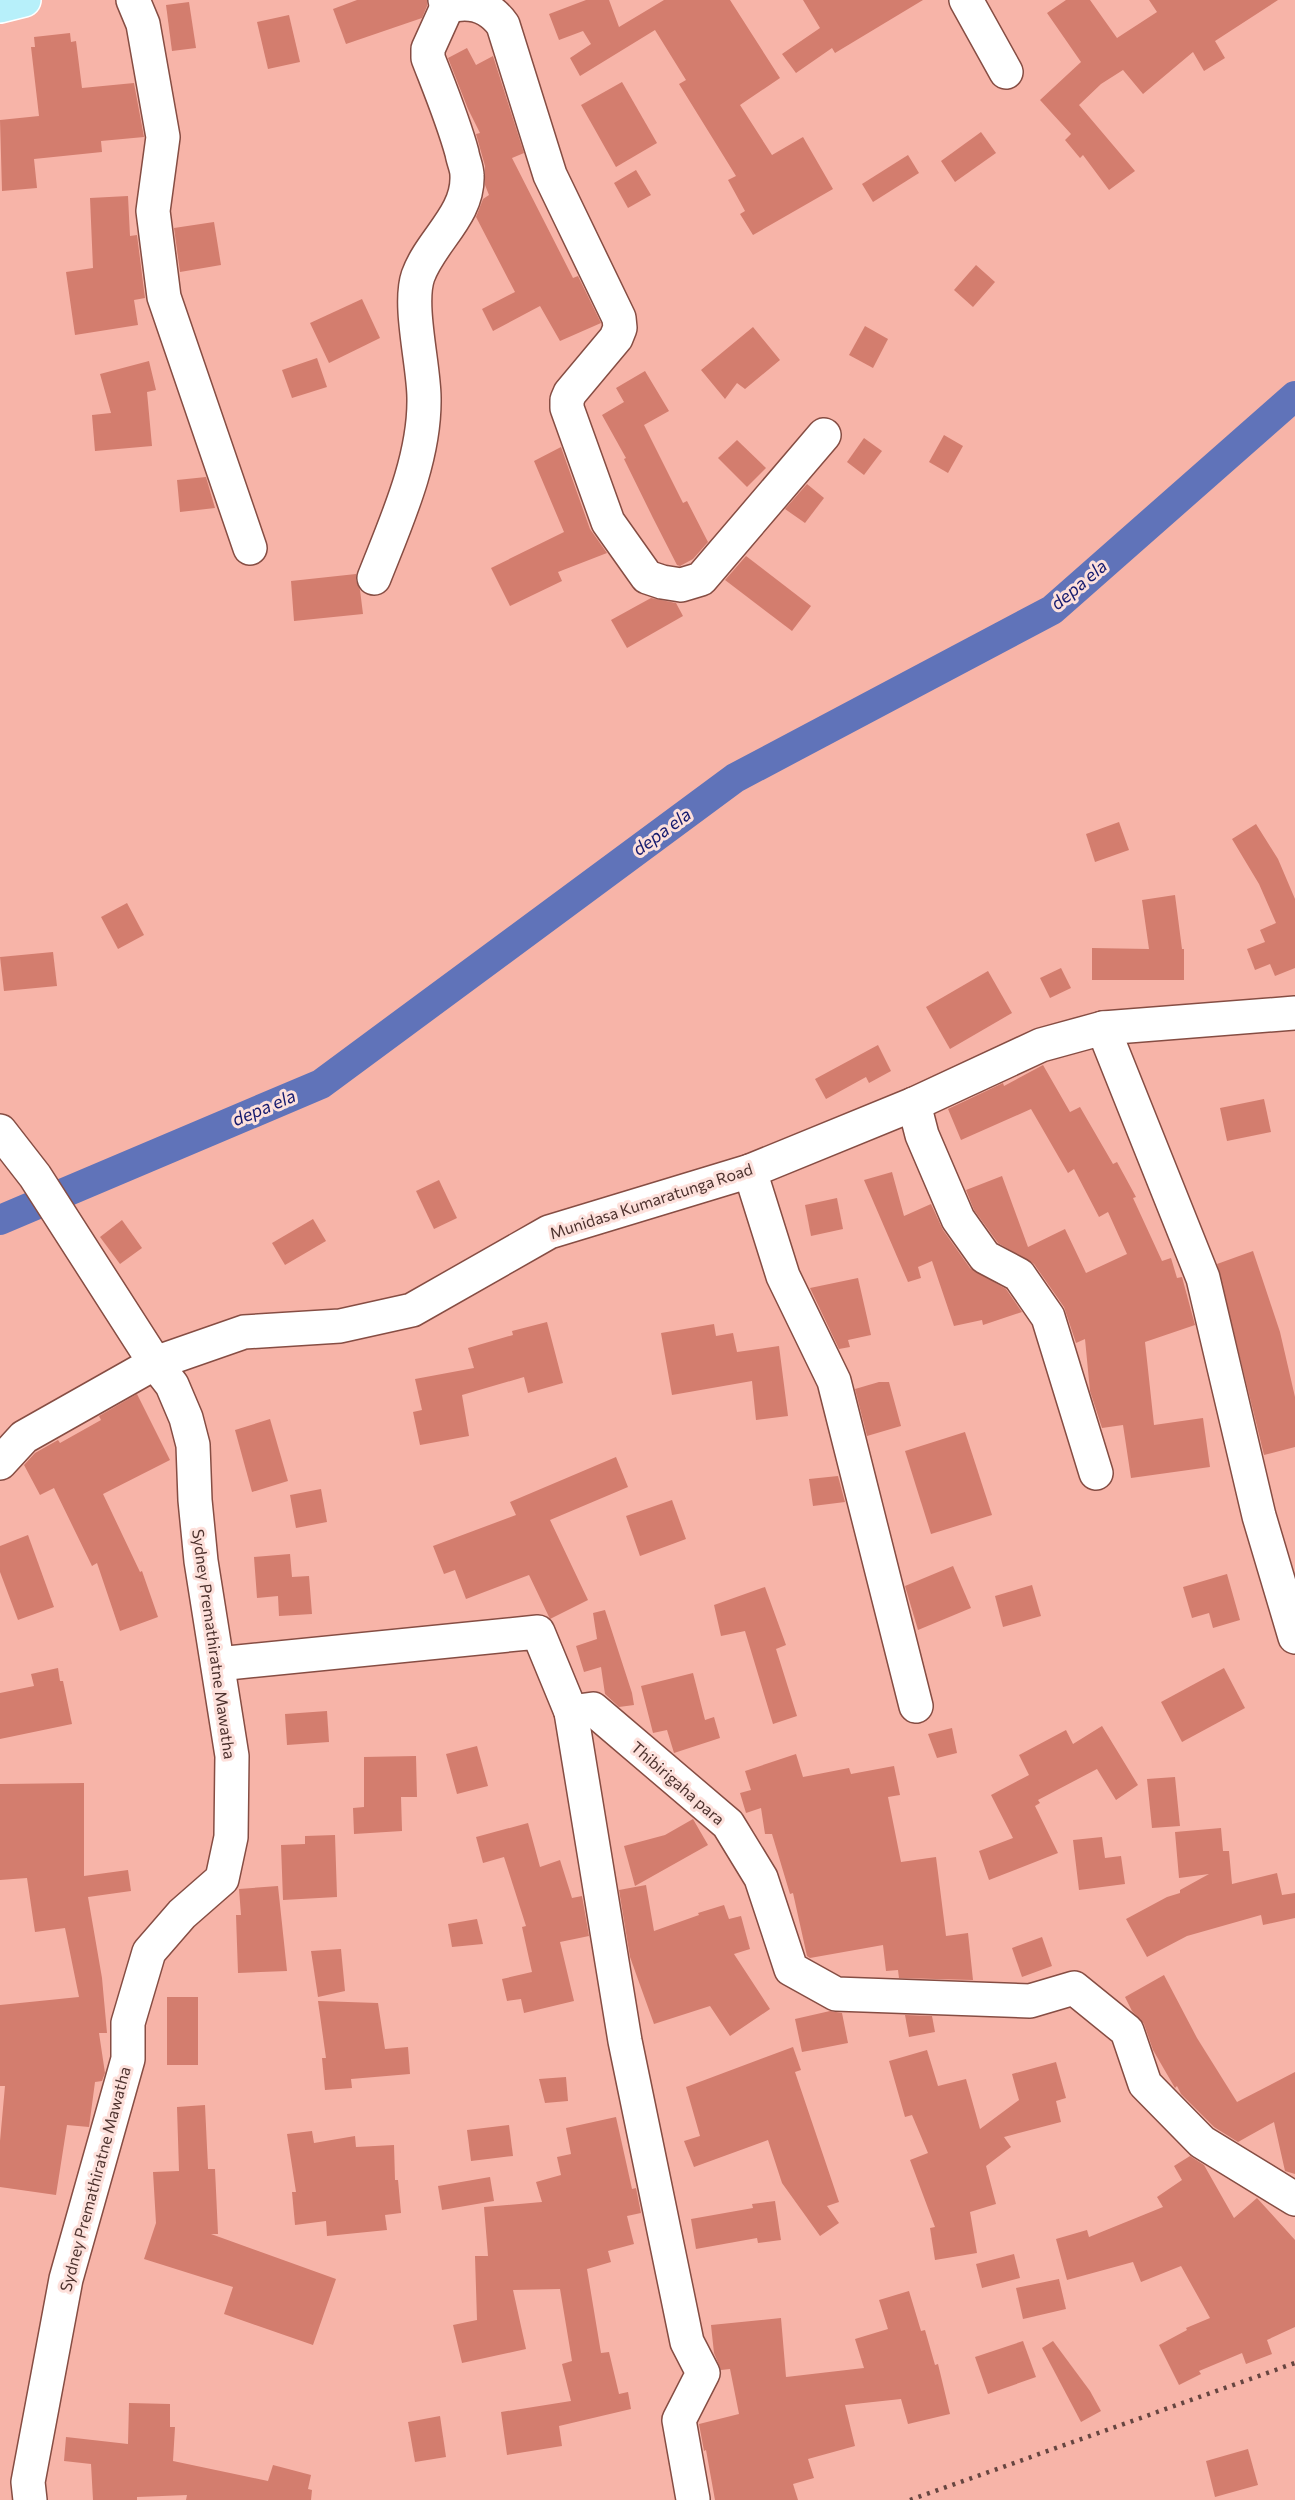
<svg xmlns="http://www.w3.org/2000/svg" width="1295" height="2500" viewBox="0 0 1295 2500" font-family="Commissioner,sans-serif">
  <rect width="100%" height="100%" fill="#f7b4a8"/>
  <g fill="none" stroke-linecap="round" stroke-linejoin="round">
    <path stroke="#6073b9" stroke-width="30" d="M0 1220 321 1084 735 778 1052 610 1295 396"/>
  </g>
  <g fill="#d37d6e">
    <path d="M357 0H427V6L422 18 346 44 333 9Z"/>
    <path d="M586 0H609L619 27 664 0H730L780 78 740 105 772 155 803 137 833 189 753 235 740 214 745 211 728 180 736 176 679 84 686 80 655 30 580 76 570 58 591 44 583 31 559 40 549 14Z"/>
    <path d="M803 0H923L835 53 832 48 796 73 782 54 820 28Z"/>
    <path d="M1066 0H1090L1117 38 1157 12 1149 0H1278L1215 41 1225 58 1204 71 1193 52 1143 94 1123 70 1101 84 1079 105 1135 171 1109 190 1083 155 1080 158 1065 140 1071 134 1040 100 1081 62 1047 13Z"/>
    <path d="M189 2 196 48 172 51 166 5Z"/>
    <path d="M289 15 300 62 268 69 257 22Z"/>
    <path d="M70 33 71 42 76 41 82 88 134 83 144 137 101 141 102 152 34 159 37 188 2 191 0 120 39 116 31 47H35L34 37Z"/>
    <path d="M467 48 476 65 493 56 524 153 512 158 573 278 578 276 601 323 560 341 540 306 493 331 482 309 515 292 476 217 483 199 489 195 485 185V166L476 134 480 133 468 109 448 58Z"/>
    <path d="M622 82 657 143 616 167 581 105Z"/>
    <path d="M981 132 996 153 955 182 941 161Z"/>
    <path d="M908 155 919 173 873 202 862 184Z"/>
    <path d="M636 170 651 195 628 208 614 183Z"/>
    <path d="M128 196 130 236 137 235 145 298 134 300 138 325 75 335 66 272 93 268 90 198Z"/>
    <path d="M214 222 221 265 180 272 174 228Z"/>
    <path d="M976 265 995 282 973 307 954 290Z"/>
    <path d="M362 299 380 338 329 363 310 323Z"/>
    <path d="M865 326 888 339 873 368 849 355Z"/>
    <path d="M753 327 780 360 745 389 737 383 725 399 701 370Z"/>
    <path d="M317 358 327 387 292 398 282 370Z"/>
    <path d="M149 361 156 390 147 392 152 446 95 451 92 415 111 413 100 374Z"/>
    <path d="M645 371 669 411 644 425 683 503 687 501 708 542 693 559 680 566 677 565 653 518 624 459 626 458 602 415 624 402 616 388Z"/>
    <path d="M944 435 963 446 948 473 929 462Z"/>
    <path d="M864 438 882 451 864 475 847 462Z"/>
    <path d="M737 440 766 468 747 487 718 458Z"/>
    <path d="M561 447 590 529 607 553 558 572 562 581 510 606 491 568 564 532 534 461Z"/>
    <path d="M206 477 215 508 180 512 177 480Z"/>
    <path d="M807 484 824 498 805 523 785 509Z"/>
    <path d="M746 556 811 606 792 631 725 580Z"/>
    <path d="M356 574V581L360 590 363 614 294 621 291 581Z"/>
    <path d="M651 598 676 603 683 616 627 648 611 620Z"/>
    <path d="M1119 822 1129 850 1095 862 1086 834Z"/>
    <path d="M1256 824 1278 859 1295 899V968L1275 976 1270 964 1255 970 1247 949 1265 942 1260 930 1276 923 1259 884 1232 839Z"/>
    <path d="M1175 895 1182 949H1184V980H1092V948L1149 949 1142 900Z"/>
    <path d="M127 903 144 935 118 949 101 917Z"/>
    <path d="M53 952 57 986 4 991 0 957Z"/>
    <path d="M1061 968 1071 988 1050 998 1040 978Z"/>
    <path d="M988 971 1012 1013 950 1049 926 1007Z"/>
    <path d="M878 1045 891 1071 869 1083 866 1077 826 1099 815 1079Z"/>
    <path d="M1043 1065 1070 1112 1080 1107 1113 1164 1117 1162 1136 1197 1133 1198 1162 1261 1171 1258 1177 1278 1182 1277 1195 1325 1145 1342 1154 1425 1203 1418 1210 1467 1131 1478 1123 1425 1102 1428 1090 1391 1085 1339 1076 1343 1064 1307 1034 1264 998 1243 974 1210 966 1190 1002 1176 1028 1247 1065 1229 1086 1273 1127 1254 1108 1212 1099 1217 1074 1169 1068 1173 1031 1109 961 1140 948 1109 1003 1083 1004 1086Z"/>
    <path d="M1264 1099 1271 1132 1227 1141 1220 1108Z"/>
    <path d="M892 1172 904 1216 931 1204 943 1230 970 1268 1006 1289 1022 1312 983 1325 982 1320 954 1326 932 1261 918 1267 921 1278 908 1282 864 1180Z"/>
    <path d="M439 1180 457 1218 434 1229 416 1191Z"/>
    <path d="M837 1198 843 1229 811 1236 805 1205Z"/>
    <path d="M313 1219 326 1241 285 1265 272 1243Z"/>
    <path d="M122 1220 142 1248 120 1264 100 1237Z"/>
    <path d="M1253 1251 1280 1332 1295 1397V1447L1264 1455 1217 1264Z"/>
    <path d="M858 1278 871 1335 848 1340 850 1347 839 1349 810 1288Z"/>
    <path d="M547 1322 563 1383 528 1393 524 1377 462 1395 469 1436 420 1445 413 1412 422 1410 415 1379 474 1368 468 1348 513 1335 512 1331Z"/>
    <path d="M714 1324 716 1336 733 1333 737 1352 779 1346 788 1416 756 1420 752 1381 672 1395 661 1333Z"/>
    <path d="M879 1382H889L901 1426 867 1436 855 1389Z"/>
    <path d="M137 1394 170 1460 103 1494 140 1572 142 1571 158 1617 120 1631 97 1563 92 1566 54 1488 40 1495 24 1465 35 1453 58 1440 60 1443 101 1420 99 1416Z"/>
    <path d="M270 1419 288 1481 252 1492 235 1430Z"/>
    <path d="M965 1432 992 1515 931 1534 905 1451Z"/>
    <path d="M616 1457 628 1487 550 1520 588 1600 550 1619 529 1575 466 1599 455 1570 444 1574 433 1546 516 1515 510 1502Z"/>
    <path d="M838 1476 845 1502 813 1506 809 1479Z"/>
    <path d="M321 1489 327 1522 296 1528 290 1495Z"/>
    <path d="M672 1500 686 1539 640 1556 626 1516Z"/>
    <path d="M28 1535 54 1607 18 1620 0 1572V1546Z"/>
    <path d="M290 1554 292 1577 309 1576 312 1614 279 1616 278 1596 257 1598 254 1557Z"/>
    <path d="M953 1566 971 1608 918 1630 905 1586Z"/>
    <path d="M1227 1574 1240 1620 1213 1628 1209 1613 1192 1618 1183 1587Z"/>
    <path d="M1032 1585 1041 1616 1003 1627 995 1596Z"/>
    <path d="M765 1587 786 1645 776 1649 797 1716 773 1724 745 1631 721 1636 714 1605Z"/>
    <path d="M605 1610 632 1693 634 1705 619 1707 605 1694 601 1667 584 1672 576 1646 597 1639 593 1613Z"/>
    <path d="M58 1668 60 1681H63L72 1724 0 1739V1693L34 1686 31 1674Z"/>
    <path d="M1224 1668 1245 1708 1182 1742 1161 1702Z"/>
    <path d="M693 1673 705 1720 714 1717 720 1738 674 1753 667 1730 653 1733 641 1686Z"/>
    <path d="M327 1711 329 1742 287 1745 285 1714Z"/>
    <path d="M1102 1726 1138 1785 1116 1800 1097 1769 1038 1800 1040 1803 1035 1806 1058 1853 989 1880 979 1851 1013 1838 991 1795 1029 1775 1019 1755 1066 1730 1073 1744Z"/>
    <path d="M952 1728 957 1753 937 1758 928 1734Z"/>
    <path d="M477 1746 488 1786 457 1794 446 1754Z"/>
    <path d="M796 1754 803 1777 849 1768 851 1774 894 1766 900 1795 888 1797 901 1862 936 1857 946 1936 968 1933 973 1980 899 1978 898 1970 886 1971 883 1945 810 1958 807 1956 793 1893 790 1894 772 1834H765L761 1808 746 1813 740 1793 751 1790 745 1771Z"/>
    <path d="M416 1756 417 1797H401L402 1831 354 1834 353 1808 364 1807V1757Z"/>
    <path d="M1175 1777 1180 1826 1152 1828 1147 1779Z"/>
    <path d="M84 1783V1876L128 1870 131 1891 88 1897 102 1978 107 2033H99L105 2073 102 2081 95 2082 89 2127 67 2125 56 2195 0 2187V2141L5 2086H0V2005L79 1997 65 1928 35 1932 27 1878 0 1880V1784Z"/>
    <path d="M693 1819 708 1845 635 1886 624 1846 665 1835Z"/>
    <path d="M528 1823 540 1867 560 1860 572 1898 582 1896 589 1936 560 1942 574 2001 524 2013 521 1999 507 2001 502 1979 532 1972 522 1927 526 1926 504 1857 483 1863 476 1837Z"/>
    <path d="M1221 1828 1223 1851H1229L1232 1884 1277 1873 1282 1895 1295 1893V1918L1263 1925 1261 1915 1187 1936 1147 1957 1126 1919 1167 1897 1180 1893V1890L1209 1874 1179 1878 1175 1832Z"/>
    <path d="M335 1835 337 1897 283 1900 281 1845 305 1844V1836Z"/>
    <path d="M1102 1837 1105 1858 1121 1856 1125 1884 1079 1890 1073 1840Z"/>
    <path d="M646 1885 654 1931 699 1915 698 1913 724 1905 729 1919 741 1916 750 1949 734 1954 770 2009 730 2036 710 2006 654 2024 630 1957 619 1890Z"/>
    <path d="M278 1886 287 1971 238 1973 236 1915H241L239 1889Z"/>
    <path d="M477 1919 483 1944 452 1947 448 1924Z"/>
    <path d="M1042 1937 1052 1966 1022 1977 1012 1948Z"/>
    <path d="M341 1949 345 1991 318 1997 311 1951Z"/>
    <path d="M1164 1975 1197 2038 1237 2102 1295 2072V2174L1285 2171 1274 2122 1238 2142 1214 2127 1181 2094 1177 2086 1175 2088 1153 2050 1144 2024 1132 2011 1125 1997Z"/>
    <rect x="167" y="1997" width="31" height="68"/>
    <path d="M318 2001 378 2003 385 2049 408 2047 410 2074 351 2079 352 2088 325 2090 322 2058H326Z"/>
    <path d="M830 2011 842 2013 848 2043 802 2052 795 2019Z"/>
    <path d="M905 2015 932 2016 935 2032 909 2037Z"/>
    <path d="M793 2047 801 2070 795 2072 839 2202 827 2206 839 2223 820 2236 782 2183 768 2140 694 2167 684 2141 700 2136 686 2087Z"/>
    <path d="M927 2050 938 2086 966 2079 980 2129 1019 2100 1012 2074 1056 2062 1066 2098 1056 2101 1061 2122 1004 2137 1011 2147 986 2166 996 2204 970 2212 977 2253 935 2260 930 2228 935 2227 910 2160 928 2153 912 2115 905 2117 889 2061Z"/>
    <path d="M566 2077 568 2101 545 2103 539 2079Z"/>
    <path d="M205 2105 208 2169H215L218 2234H211L336 2279 313 2345 224 2314 233 2287 144 2259 156 2223 153 2172 179 2171 177 2107Z"/>
    <path d="M616 2117 632 2189 636 2188 641 2213 627 2216 634 2244 608 2251 611 2262 587 2269 601 2353 609 2352 619 2394 628 2392 631 2409 559 2426 562 2446 507 2455 501 2412 571 2401 562 2364 572 2361 560 2289 513 2290 526 2349 462 2363 453 2325 477 2320 475 2256H488L484 2207 542 2202 536 2182 561 2175 557 2157 571 2154 566 2128Z"/>
    <path d="M509 2125 513 2156 471 2161 467 2130Z"/>
    <path d="M312 2131 314 2143 355 2136 356 2147 394 2145 395 2180H398L401 2213 385 2215 387 2230 327 2236 326 2221 295 2225 292 2192H296L287 2134Z"/>
    <path d="M1190 2156 1204 2165 1234 2218 1257 2198 1295 2240V2327L1267 2340 1272 2354 1246 2364 1242 2353 1199 2371 1201 2374 1179 2385 1159 2345 1187 2330 1186 2328 1210 2318 1181 2266 1141 2282 1133 2262 1067 2280 1056 2239 1087 2230 1089 2237 1163 2207 1157 2197 1182 2180 1174 2166Z"/>
    <path d="M490 2177 494 2201 442 2210 438 2186Z"/>
    <path d="M775 2201 781 2240 758 2243 757 2238 696 2249 691 2219 753 2208 752 2204Z"/>
    <path d="M1014 2254 1020 2278 982 2288 976 2264Z"/>
    <path d="M1059 2279 1066 2309 1023 2319 1016 2288Z"/>
    <path d="M909 2291 921 2331 925 2330 935 2365 938 2364 950 2414 908 2424 901 2399 845 2405 855 2446 808 2459 814 2478 793 2484 798 2500H715L706 2450 704 2451 699 2424 739 2414 730 2369 721 2370 714 2353 711 2325 781 2318 786 2377 864 2368 855 2339 888 2329 879 2300Z"/>
    <path d="M1023 2341 1036 2377 988 2394 975 2357Z"/>
    <path d="M1053 2341 1090 2391 1101 2411 1081 2422 1042 2348Z"/>
    <path d="M129 2403 170 2404V2427H175L173 2461 268 2481 273 2465 311 2475 308 2489 312 2490 311 2500H186L187 2495 137 2497V2500H93L91 2464 64 2461 66 2437 128 2444Z"/>
    <path d="M440 2416 446 2457 415 2462 408 2422Z"/>
    <path d="M1248 2449 1258 2485 1215 2497 1206 2461Z"/>
  </g>
  <g fill="none" stroke-linecap="round" stroke-linejoin="round">
    <defs>
      <g id="minor">
        <path d="M133 0 143 24 163 137 153 211 164 297 250 548"/>
        <path d="M445 0 447 7C469 0 489 5 503 25L550 175 619 318 620 328 616 338 570 393 567 400V408L608 522 647 577 662 582 681 585 701 579 824 435"/>
        <path d="M966 0 1006 72"/>
        <path d="M374 578C396 522 425 459 424 398 424 366 408 305 418 276 431 240 469 215 467 175 467 168 463 160 462 153 453 120 440 89 428 58V49L447 7"/>
        <path d="M1103 1028 1203 1278 1259 1516 1295 1637"/>
        <path d="M914 1104 922 1135 958 1219 985 1257 1019 1275 1048 1317 1096 1473"/>
        <path d="M0 1131 35 1176 155 1363 172 1385 186 1418 193 1445 195 1500 201 1561 232 1756 231 1837 222 1879 182 1914 149 1952 128 2023V2059L66 2279 28 2482 30 2500"/>
        <path d="M750 1171 783 1276 834 1381 916 1706"/>
        <path d="M0 1463 24 1437 155 1363 244 1332 340 1326 412 1310 549 1232 750 1171 914 1104 1041 1045 1103 1028 1295 1013"/>
        <path d="M218 1664 538 1632 571 1712 593 1709 728 1824 761 1878 791 1969 836 1994 1030 2001 1074 1988 1127 2031 1145 2084 1202 2142 1295 2199"/>
        <path d="M571 1712 625 2041 687 2342 703 2373 679 2420 693 2499"/>
      </g>
      <path id="major" d="M0 6 24 0"/>
    </defs>
    <use href="#minor" stroke="#864d43" stroke-width="36"/>
    <use href="#major" stroke="#fff" stroke-width="36"/>
    <use href="#minor" stroke="#fff" stroke-width="33"/>
    <use href="#major" stroke="#b7f0fa" stroke-width="33"/>
    <path stroke="#664540" stroke-width="4.5" stroke-dasharray="3 6" stroke-linecap="butt" d="M910 2500 1295 2363"/>
  </g>
  <g text-anchor="middle" stroke-width="6" stroke-linejoin="round" paint-order="stroke">
    <g font-size="16" fill="#4d322e" stroke="#fde0db">
      <text transform="translate(651 1201) rotate(-18)" y="6">Munidasa Kumaratunga Road</text>
      <text transform="translate(214 1644) rotate(82)" y="6">Sydney Premathiratne Mawatha</text>
      <text transform="translate(678 1783) rotate(41)" y="6">Thibirigaha para</text>
      <text transform="translate(95 2179) rotate(-75)" y="6">Sydney Premathiratne Mawatha</text>
    </g>
    <g font-size="18" font-style="italic" fill="#151a6e" stroke="#fde0db">
      <text transform="translate(1079 585) rotate(-40)" y="6">depa ela</text>
      <text transform="translate(662 832) rotate(-36)" y="6">depa ela</text>
      <text transform="translate(264 1108) rotate(-23)" y="6">depa ela</text>
    </g>
  </g>
</svg>
